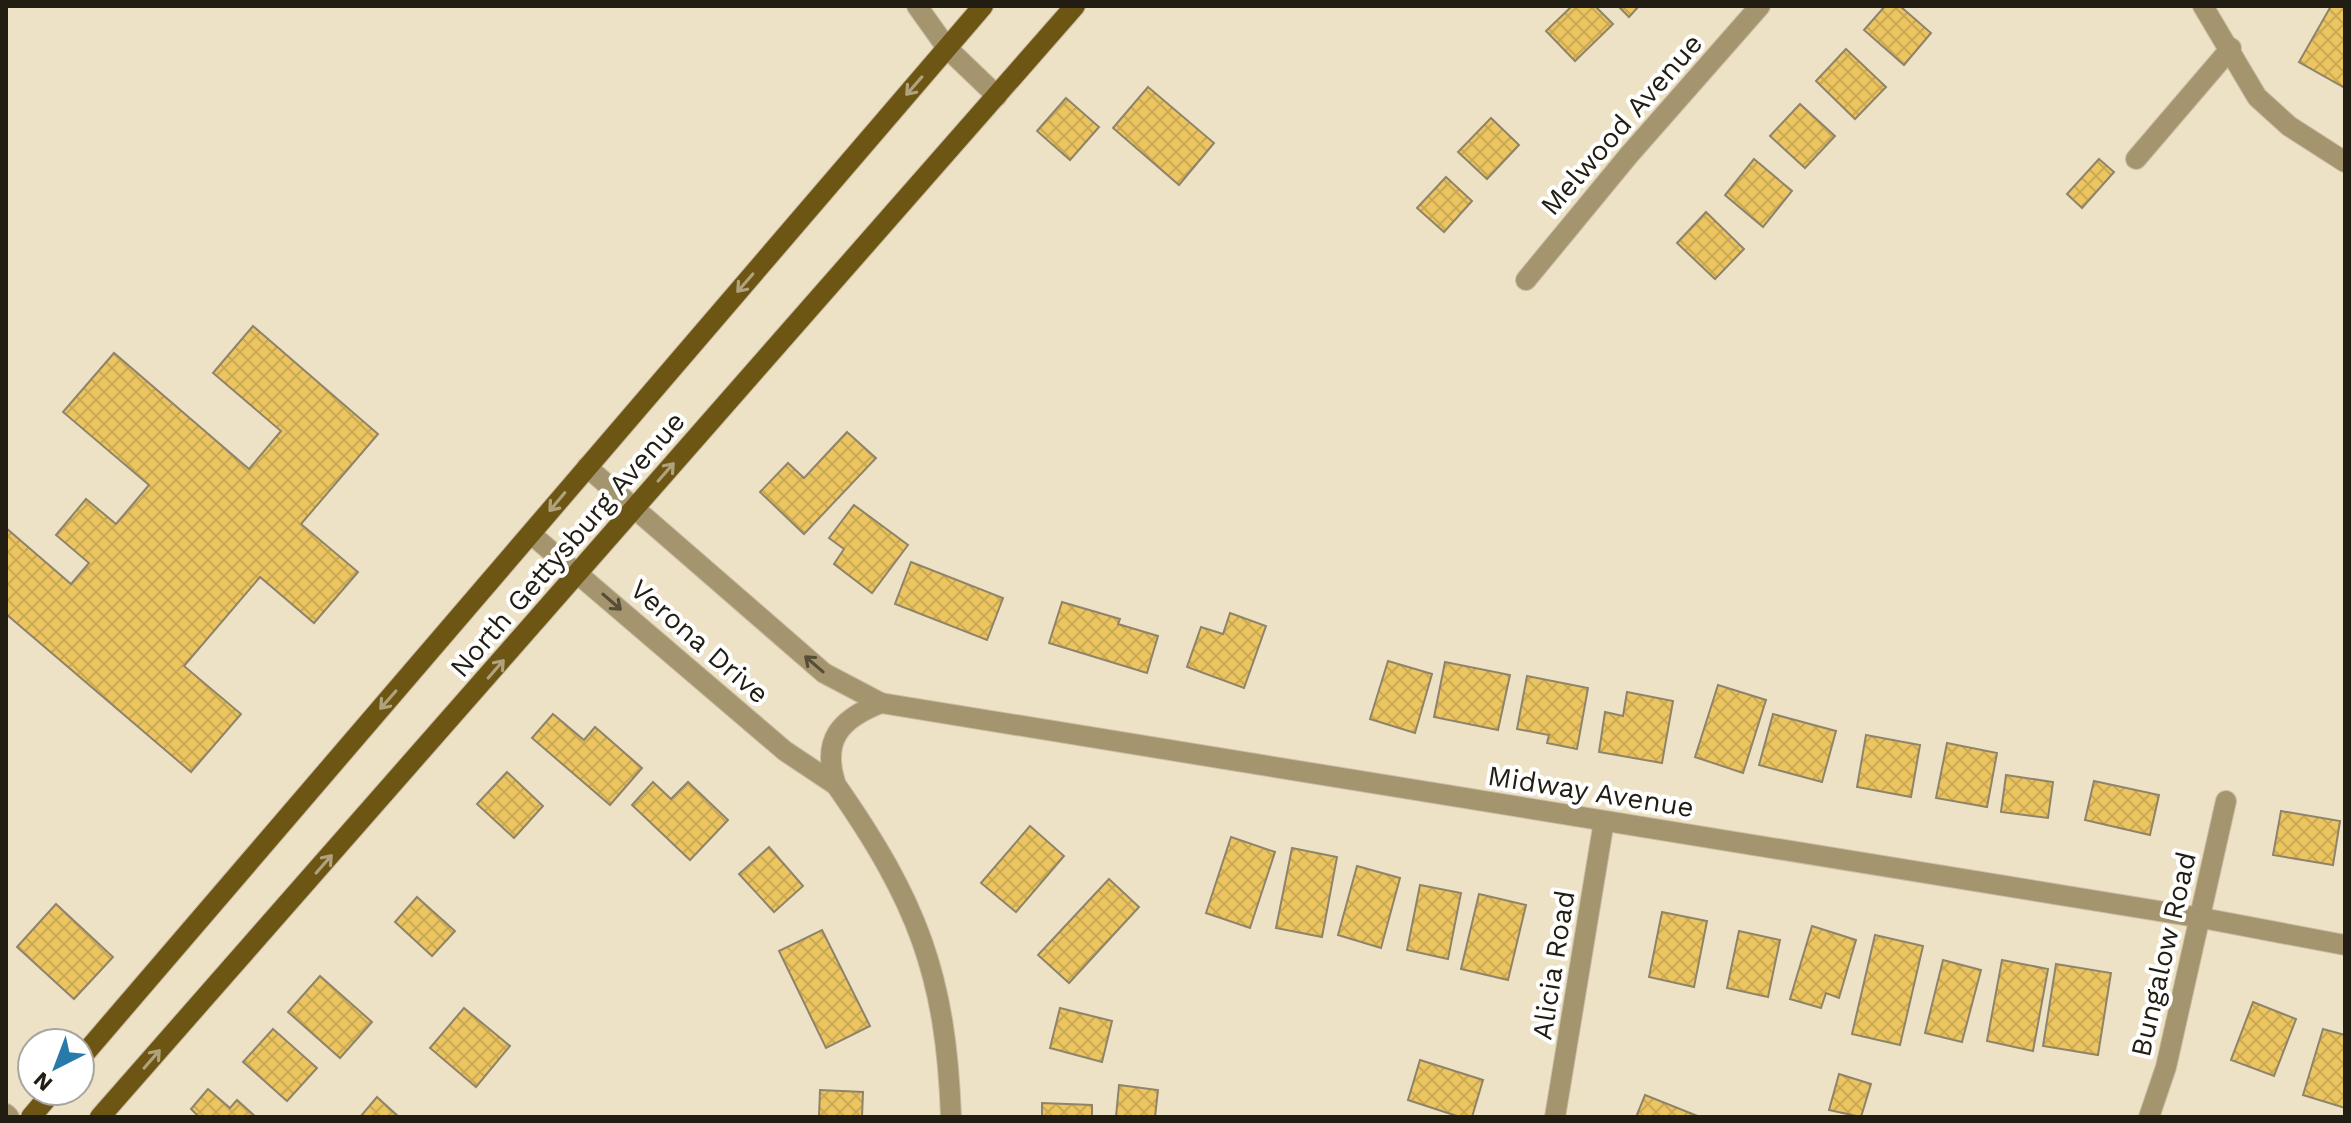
<svg xmlns="http://www.w3.org/2000/svg" width="2351" height="1123" viewBox="0 0 2351 1123" font-family="'Work Sans',sans-serif">
  <defs>
    <pattern id="building-cross-hatch" width="8" height="8" patternUnits="userSpaceOnUse" patternTransform="scale(2)"><rect width="8" height="8" fill="#ecc561"/><path d="M0 0l8 8M0 8l8-8" fill="none" stroke="#caa953"/></pattern>
  </defs>
  <rect width="100%" height="100%" fill="#eee2c6"/>
  <g fill="url(#building-cross-hatch)" stroke="#8f846a" stroke-width="2">
    <path d="M1572 6H1595L1613 24 1575 61 1546 31Z"/>
    <path d="M1618 6H1639L1629 17Z"/>
    <path d="M1885 6H1900L1931 33 1904 65 1864 30Z"/>
    <path d="M2331 6H2345V88L2299 62Z"/>
    <path d="M1846 49 1886 87 1855 119 1816 81Z"/>
    <path d="M1148 87 1214 143 1179 185 1113 128Z"/>
    <path d="M1066 98 1099 127 1070 160 1037 131Z"/>
    <path d="M1800 104 1835 136 1805 168 1770 136Z"/>
    <path d="M1491 118 1519 145 1487 179 1458 152Z"/>
    <path d="M1754 159 1792 191 1763 227 1725 195Z"/>
    <path d="M2099 159 2114 172 2082 208 2067 194Z"/>
    <path d="M1446 177 1472 201 1444 232 1417 208Z"/>
    <path d="M1706 212 1744 249 1715 279 1677 243Z"/>
    <path d="M253 326 378 434 301 524 358 572 314 623 260 577 184 666 241 714 191 772 6 614V528L71 584 89 563 56 535 86 499 116 524 149 485 63 412 114 353 249 469 281 431 213 373Z"/>
    <path d="M847 432 876 458 804 534 760 492 788 463 804 478Z"/>
    <path d="M854 505 908 545 872 593 834 564 844 549 829 538Z"/>
    <path d="M911 562 1003 598 987 640 895 604Z"/>
    <path d="M1062 602 1120 619 1118 624 1158 636 1147 673 1049 643Z"/>
    <path d="M1230 613 1266 626 1244 688 1187 667 1201 627 1223 634Z"/>
    <path d="M1388 661 1432 674 1415 733 1370 719Z"/>
    <path d="M1445 662 1510 675 1498 730 1434 717Z"/>
    <path d="M1527 676 1588 688 1577 749 1547 743 1549 735 1517 729Z"/>
    <path d="M1718 685 1766 700 1743 773 1695 757Z"/>
    <path d="M1627 692 1673 701 1662 763 1599 752 1605 712 1623 716Z"/>
    <path d="M553 714 584 740 595 727 642 768 610 805 532 738Z"/>
    <path d="M1773 714 1836 731 1822 782 1759 765Z"/>
    <path d="M1866 735 1920 745 1911 797 1857 787Z"/>
    <path d="M1947 743 1997 753 1987 807 1936 798Z"/>
    <path d="M507 772 543 806 514 838 477 804Z"/>
    <path d="M2006 775 2053 782 2048 818 2001 812Z"/>
    <path d="M2094 781 2159 795 2150 835 2085 820Z"/>
    <path d="M653 782 671 799 688 782 728 820 690 860 632 805Z"/>
    <path d="M2281 811 2340 821 2333 865 2273 855Z"/>
    <path d="M1030 826 1064 856 1016 912 981 883Z"/>
    <path d="M1231 837 1275 852 1250 928 1206 913Z"/>
    <path d="M769 847 803 886 774 912 739 874Z"/>
    <path d="M1292 848 1337 857 1322 937 1276 928Z"/>
    <path d="M1357 866 1400 878 1381 948 1338 935Z"/>
    <path d="M1109 879 1139 907 1069 983 1038 955Z"/>
    <path d="M1420 885 1461 893 1448 959 1407 950Z"/>
    <path d="M1479 894 1526 905 1508 980 1461 969Z"/>
    <path d="M417 897 455 931 432 956 395 922Z"/>
    <path d="M56 904 113 957 74 999 17 947Z"/>
    <path d="M1662 912 1707 921 1694 987 1649 977Z"/>
    <path d="M1812 926 1856 940 1839 998 1826 993 1821 1008 1790 999Z"/>
    <path d="M822 930 870 1026 826 1048 779 951Z"/>
    <path d="M1739 931 1780 940 1768 997 1727 988Z"/>
    <path d="M1875 935 1923 946 1900 1045 1852 1034Z"/>
    <path d="M1943 960 1981 970 1962 1042 1925 1033Z"/>
    <path d="M2002 960 2048 969 2033 1051 1987 1041Z"/>
    <path d="M2056 964 2111 973 2098 1055 2043 1046Z"/>
    <path d="M320 976 372 1022 340 1058 288 1012Z"/>
    <path d="M2253 1002 2296 1019 2274 1076 2231 1060Z"/>
    <path d="M464 1008 510 1046 476 1087 430 1048Z"/>
    <path d="M1060 1008 1112 1021 1102 1062 1050 1048Z"/>
    <path d="M273 1029 317 1068 287 1101 243 1062Z"/>
    <path d="M2323 1029 2345 1035V1108L2303 1095Z"/>
    <path d="M1420 1060 1483 1080 1472 1117H1460L1408 1100Z"/>
    <path d="M1839 1074 1871 1084 1861 1117 1829 1110Z"/>
    <path d="M1119 1085 1158 1090 1155 1117H1116Z"/>
    <path d="M208 1089 230 1108 237 1100 256 1117H199L191 1109Z"/>
    <path d="M820 1090 863 1092 862 1117H819Z"/>
    <path d="M1645 1095 1700 1117H1636Z"/>
    <path d="M377 1097 399 1117H360Z"/>
    <path d="M1042 1103 1092 1105V1117H1042Z"/>
  </g>
  <g fill="none" stroke-linecap="round" stroke-linejoin="round">
    <defs>
      <g id="minor">
        <path d="M917 6 947 48 997 96"/>
        <path d="M2203 6 2257 97 2289 126 2345 162"/>
        <path d="M2136 159 2231 48"/>
        <path d="M1526 280 1629 155 1760 6"/>
        <path d="M587 467 824 673 881 703"/>
        <path d="M531 534 785 751 836 785"/>
        <path d="M6 1114 9 1117"/>
        <path d="M951 1117C946 975 917 901 836 785 821 740 840 719 881 703L2202 918 2345 945"/>
        <path d="M1555 1117 1604 821"/>
        <path d="M2149 1117 2166 1067 2226 801"/>
      </g>
      <g id="major">
        <path d="M80 1059 983 6"/>
        <path d="M31 1117 53 1091"/>
        <path d="M100 1117 1075 6"/>
      </g>
    </defs>
    <use href="#minor" stroke="#c9bfa6" stroke-width="22"/>
    <use href="#major" stroke="#c9bfa6" stroke-width="22"/>
    <use href="#minor" stroke="#a5956f" stroke-width="20"/>
    <use href="#major" stroke="#6d5513" stroke-width="20"/>
  </g>
  <defs><path id="oneway-shaft" d="M-6 0H5M1.5-3L5.5 0L1.5 3" fill="none" stroke-width="1.6" stroke-linecap="round" stroke-linejoin="round" transform="scale(2)"/></defs>
  <g stroke="#afa27d">
    <use href="#oneway-shaft" transform="translate(914 86) rotate(131)"/>
    <use href="#oneway-shaft" transform="translate(745 283) rotate(131)"/>
    <use href="#oneway-shaft" transform="translate(666 472) rotate(-49)"/>
    <use href="#oneway-shaft" transform="translate(557 502) rotate(130)"/>
    <use href="#oneway-shaft" transform="translate(496 669) rotate(-49)"/>
    <use href="#oneway-shaft" transform="translate(388 700) rotate(131)"/>
    <use href="#oneway-shaft" transform="translate(324 864) rotate(-49)"/>
    <use href="#oneway-shaft" transform="translate(152 1059) rotate(-49)"/>
  </g>
  <g stroke="#564d38">
    <use href="#oneway-shaft" transform="translate(612 602) rotate(41)"/>
    <use href="#oneway-shaft" transform="translate(814 664) rotate(-139)"/>
  </g>
  <g text-anchor="middle" stroke-width="8" stroke-linejoin="round" paint-order="stroke">
    <g font-size="28" fill="#211d13" stroke="#fff">
      <text transform="translate(1621 124) rotate(-49)" y="10">Melwood Avenue</text>
      <text transform="translate(567 544) rotate(-49)" y="10">North Gettysburg Avenue</text>
      <text transform="translate(700 641) rotate(41)" y="10">Verona Drive</text>
      <text transform="translate(1591 791) rotate(9)" y="10">Midway Avenue</text>
      <text transform="translate(2163 954) rotate(-77)" y="10">Bungalow Road</text>
      <text transform="translate(1553 965) rotate(-81)" y="10">Alicia Road</text>
    </g>
  </g>
  <rect width="2351" height="1123" fill="none" stroke="#211d13" stroke-width="16"/>
  <g transform="translate(56 1067) rotate(222)"><circle r="38" fill="#ffffff" stroke="#a6a5a1" stroke-width="2"/>
  <path d="M0-6L14 30L0 20L-14 30Z" fill="#267bab"/>
  <text y="-12" font-size="22" font-weight="bold" text-anchor="middle" fill="#211d13">N</text>
  </g>
</svg>
